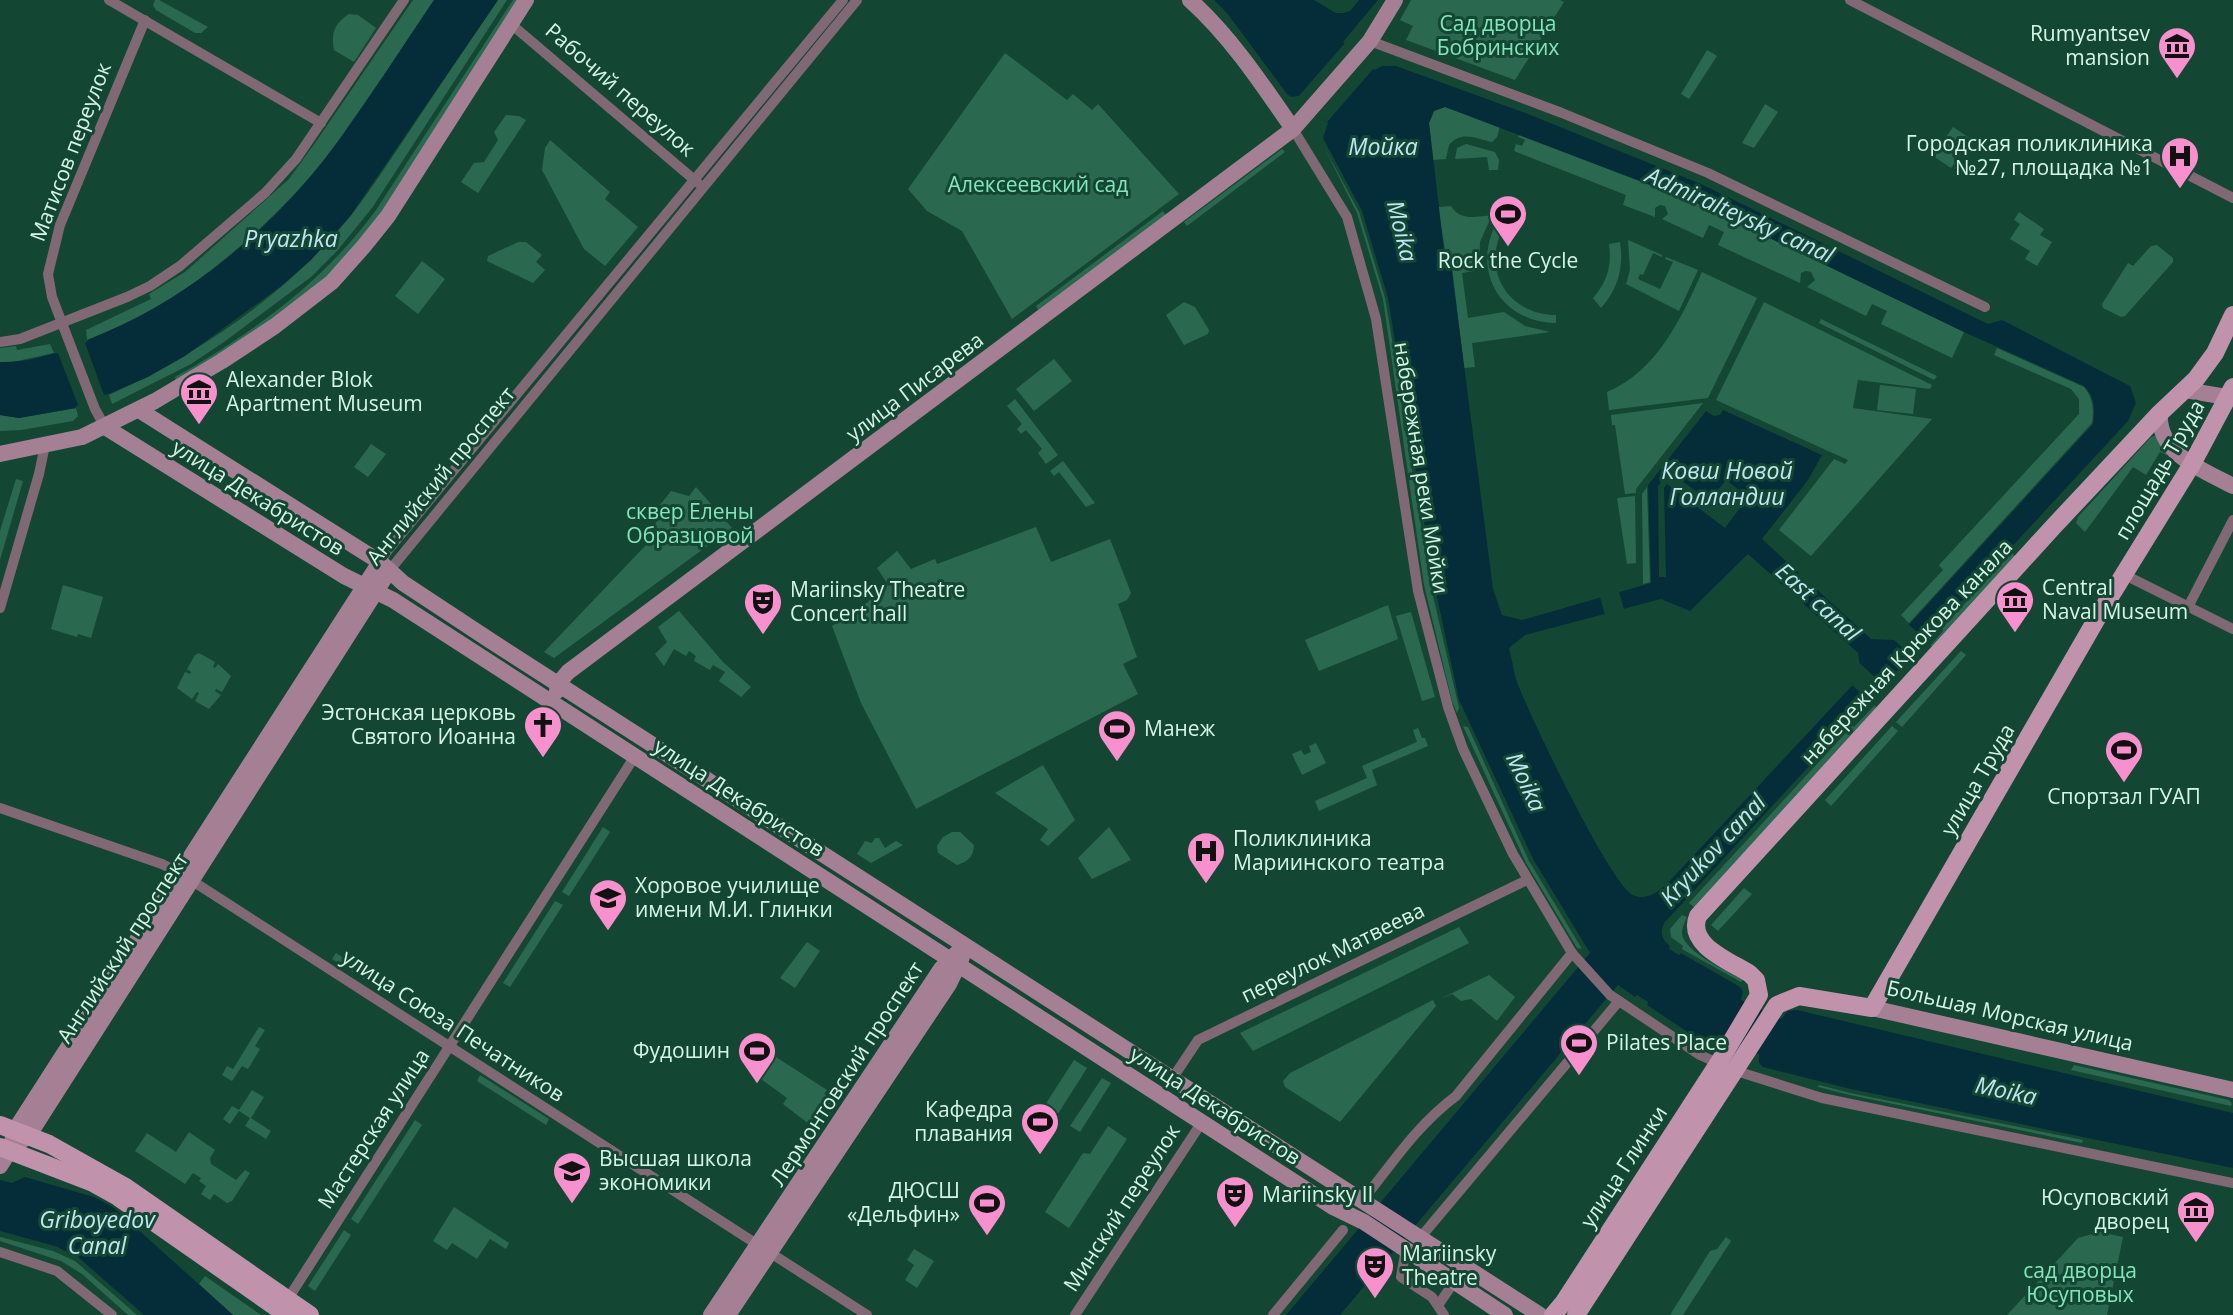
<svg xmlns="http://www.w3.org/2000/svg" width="2233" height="1315" viewBox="0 0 2233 1315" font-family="'Open Sans',sans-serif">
  <rect width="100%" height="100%" fill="#144733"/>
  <g fill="#2b6850">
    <path d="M155 0H159L208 27 201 33H195L156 10 153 5Z"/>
    <path d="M413 0H434C399 51 367 105 329 154 280 215 221 268 155 309 134 322 110 331 87 340L86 330 151 299 149 294 185 272 289 179 315 143Z"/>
    <path d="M498 0H507L372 208 337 251 311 277 224 342 191 364 112 404 109 395C190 358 269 306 330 240 358 210 380 175 403 141 434 94 466 47 498 0Z"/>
    <path d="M513 0H517L382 211C365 234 348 257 327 277 282 318 228 349 176 380L175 377C251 334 324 282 376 210Z"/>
    <path d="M1411 0H1560L1564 2 1515 80 1406 40 1413 26 1400 20Z"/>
    <path d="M349 14 358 15 376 28 354 62 334 50C331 33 334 24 349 14Z"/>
    <path d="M1707 50 1717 56 1689 99 1681 94Z"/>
    <path d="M1005 53 1067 100 1073 94 1092 110 1098 104 1179 194 1012 319 962 231 927 211 908 189Z"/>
    <path d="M1765 104 1778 112 1754 148 1742 143Z"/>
    <path d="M1445 107 1500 126 1497 137 1492 142C1476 139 1462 130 1449 145L1446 159 1433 160 1429 123 1434 111Z"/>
    <path d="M506 115 519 116 526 120 478 193 461 182 474 163 484 162 498 140 494 132Z"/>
    <path d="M1953 127 1971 139 1951 168 1933 156Z"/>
    <path d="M1520 134 1697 203 1964 332 1952 358 1881 324 1887 311 1872 304 1866 316 1807 287 1815 280 1811 272 1806 271 1801 273 1800 283 1718 245 1724 232 1709 225 1703 238 1662 219 1668 214 1665 206 1660 205 1655 208V217L1623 205 1626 195 1514 151 1516 144 1522 146 1525 140 1518 137Z"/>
    <path d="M550 140 610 192 605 199 638 227 605 266 584 249 542 170 545 148Z"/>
    <path d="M1466 144 1495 152 1499 160 1498 170H1489L1487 157 1455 159 1457 148Z"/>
    <path d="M1323 145 1359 212 1385 298 1399 381 1404 431H1406L1430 583 1459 708 1457 713 1452 701 1424 585 1383 299 1357 213Z"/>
    <path d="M1282 149 1285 152 1187 226 1184 222Z"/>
    <path d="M1451 206C1460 221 1476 217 1492 215L1480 242 1479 270 1462 273 1468 318 1504 312 1525 326 1550 332 1472 343 1475 367 1464 368 1450 250H1445L1438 207Z"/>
    <path d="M1163 211 1166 215 1038 310 1036 306Z"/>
    <path d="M2019 212 2044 229 2040 235 2052 242 2037 266 2025 259 2030 251 2010 239 2020 224 2014 220Z"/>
    <path d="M1498 220 1505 225C1480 268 1506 314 1556 315V323C1499 322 1470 269 1498 220Z"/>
    <path d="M1628 240 1662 255V257L1653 253 1643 275 1640 274 1638 279 1660 289 1673 262 1665 259 1666 257 1698 270 1679 311 1626 284 1630 270Z"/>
    <path d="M518 242H526L542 255 536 262 545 270 533 283 487 261 488 256Z"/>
    <path d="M1620 242C1624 267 1618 289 1601 308L1593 298C1607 282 1612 266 1609 244Z"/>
    <path d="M2157 245 2173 258V262L2125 316 2121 317 2103 308 2102 304 2128 263 2133 266 2151 246Z"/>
    <path d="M422 261 445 279 418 314 395 296Z"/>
    <path d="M1702 272 1757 298 1708 398 1609 410 1607 392C1657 371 1681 319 1702 272Z"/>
    <path d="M1184 302 1195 307 1209 330 1208 334 1184 345 1166 315Z"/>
    <path d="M1764 302 1932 385 1930 389 1858 380 1853 408 1932 419 1811 556 1779 530 1834 459 1845 464 1848 460 1716 400Z"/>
    <path d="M1821 319 1937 376 1934 380 1819 323Z"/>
    <path d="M50 344 54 353 13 362H0V348L16 346 17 350Z"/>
    <path d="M1997 348 2084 387C2093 398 2094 409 2092 423L1909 623 1901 615 1943 570 1939 565 2079 414V399L2071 389 1994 355Z"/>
    <path d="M1054 359 1072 381 1034 411 1016 389Z"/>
    <path d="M1880 385 1916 389 1913 414 1877 410Z"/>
    <path d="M1015 399 1058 455 1046 464 1038 453 1042 449 1026 430 1021 434 1017 429 1022 424 1007 406Z"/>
    <path d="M1703 403 1636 489V493L1625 494 1615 425H1612L1611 415Z"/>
    <path d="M76 408 78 416 73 421 21 430 0 431V415L19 418Z"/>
    <path d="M2156 435 2173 457 2164 476 2160 474 2169 456 2160 452 2146 475 2133 467 2085 532 2076 523 2078 517 2151 437Z"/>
    <path d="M371 444 386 454 368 477 354 467Z"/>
    <path d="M1063 461 1095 503 1086 507 1059 472 1054 476 1050 471Z"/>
    <path d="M16 479 23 481 0 560V531Z"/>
    <path d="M696 487 732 528 554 658 544 652 646 545 644 537 665 511 660 505 671 491 689 496Z"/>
    <path d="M1647 487 1650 582 1643 584 1642 494Z"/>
    <path d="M1635 496 1636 563 1627 564 1617 498Z"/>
    <path d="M1036 527 1051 562 1110 539 1131 593 1127 600 1118 604 1137 657 1123 664 1138 694 916 809 861 703 832 626 868 602 887 583 877 568 897 551 911 569 935 559 937 564Z"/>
    <path d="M2012 553 2017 558 1933 646H1930L1943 631 1942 628Z"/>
    <path d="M63 585 103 597 91 638 78 634 77 637 51 629Z"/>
    <path d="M1388 605 1398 639 1319 671 1305 640Z"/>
    <path d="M679 611 723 662 751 687 741 697 719 681 725 672 713 665 710 670 694 661 696 656 689 651 686 656 674 649 664 666 655 654 667 642 658 627Z"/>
    <path d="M1411 612 1435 697 1422 701 1396 616Z"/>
    <path d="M1961 651 1966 655 1902 727 1896 722Z"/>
    <path d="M199 653 215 662 213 667 215 668 218 664 231 676 222 692 216 689 215 691 221 695 209 709 195 701 199 693 197 692 192 699 177 688 185 672 190 674 191 672 187 669 195 655Z"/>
    <path d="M1875 705 1876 708 1695 908 1689 903 1852 726 1854 727Z"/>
    <path d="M1463 726 1468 727 1529 861 1582 949 1577 948 1526 863Z"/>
    <path d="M1892 726 1898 731 1831 806 1825 800Z"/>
    <path d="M1418 728 1422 738H1425L1428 746 1372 770 1377 785 1319 811 1315 801 1367 778 1362 766 1417 742 1413 730Z"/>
    <path d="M1316 743 1326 763 1302 775 1292 754 1301 750 1304 755 1311 752 1309 746Z"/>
    <path d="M1043 765 1075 820 1048 846 1040 840 1048 829 995 793Z"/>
    <path d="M603 827 610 832 569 896 562 892Z"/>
    <path d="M1109 827 1131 860 1092 879 1078 858Z"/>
    <path d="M952 832H960L974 845C973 857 969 861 957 865L938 853 937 846 943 837Z"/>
    <path d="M875 838H879L885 848 896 841 903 845 871 863 857 854 865 841 872 843Z"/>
    <path d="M1744 888 1752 894 1718 931 1711 925Z"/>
    <path d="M555 901 563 905 510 987 503 983Z"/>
    <path d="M1682 915 1687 917C1685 922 1682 927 1682 933 1683 952 1728 971 1743 980L1741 982 1682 949 1683 946 1671 937 1670 929Z"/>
    <path d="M1459 927 1469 943 1253 1051 1240 1033Z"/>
    <path d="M807 942 820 951 795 988 780 978Z"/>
    <path d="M336 953 394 990 390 996 332 959Z"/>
    <path d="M1489 975 1515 997 1497 1021 1471 999 1461 1001 1452 994 1440 999Z"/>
    <path d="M1433 1000 1436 1006 1340 1122 1285 1087 1283 1081 1290 1073Z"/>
    <path d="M259 1027 265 1030 255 1046 260 1049 248 1069 242 1066 232 1081 222 1075 227 1066 233 1069Z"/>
    <path d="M776 1057 827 1090 824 1094 837 1103 818 1131 783 1104 787 1098 757 1076 768 1061Z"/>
    <path d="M1074 1060 1087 1068 1056 1117 1043 1108Z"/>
    <path d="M2074 1065 2229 1100 2232 1104 2231 1106 2071 1070Z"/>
    <path d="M480 1075 549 1119 546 1125 477 1081Z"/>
    <path d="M1102 1078 1111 1083 1080 1132 1070 1126Z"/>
    <path d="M1819 1085 1850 1093 2083 1140 2082 1143 1850 1095 1818 1087Z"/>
    <path d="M252 1090 264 1097 251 1118 271 1131 266 1139 245 1126 250 1118 239 1111 230 1124 223 1119 232 1106 239 1110Z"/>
    <path d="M415 1120 422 1125 358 1224 351 1219Z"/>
    <path d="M1108 1126 1127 1139 1069 1228 1045 1212 1083 1153 1090 1154Z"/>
    <path d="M189 1132 215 1150 210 1158 211 1164 236 1180 245 1170 250 1173 232 1201 227 1203 214 1194 210 1200 201 1194 206 1186 199 1181 201 1178 193 1173 185 1184 135 1151 147 1133 176 1152Z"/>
    <path d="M454 1207 509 1243 506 1249 490 1239 477 1259 452 1243 447 1250 433 1241Z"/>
    <path d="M344 1230 351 1235 315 1291 308 1286Z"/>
    <path d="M2100 1232 2123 1237 2107 1315H2007L2078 1238Z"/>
    <path d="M0 1237 53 1251 75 1261 137 1315H128L82 1274 61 1261 0 1241Z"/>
    <path d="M1726 1237 1731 1241 1683 1315H1670L1710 1251 1717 1249Z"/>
    <path d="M914 1249 934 1261 917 1288 905 1280 914 1265 907 1260Z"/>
    <path d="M205 1276 261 1315H233L199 1284Z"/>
  </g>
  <g fill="#052d39" fill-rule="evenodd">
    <path d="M434 0H498L351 215 311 260 280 287 185 356 148 377 76 408 19 418 0 415V362C39 363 71 347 106 332 199 292 282 220 341 137 373 92 403 46 434 0Z"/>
    <path d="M1214 0H1314L1336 13H1344L1350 11 1359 0H1378L1343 42 1375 70 1382 66H1396L1528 114 1701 184 1988 324 2002 320 2130 386 2136 403 2128 421 1665 922C1659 931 1662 940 1670 946L1669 949 1679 955 1681 953 1740 987 1743 992 1741 1000 1781 1019 1788 1011 1797 1010 2233 1113V1168L1851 1089 1763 1067 1759 1063V1054L1718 1035 1709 1042 1701 1041 1647 1005 1648 1002 1637 995 1635 997 1618 985 1340 1315H1286L1590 953 1533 859 1459 700 1434 583 1388 298 1362 211 1323 138 1328 123 1298 96 1291 97 1287 94 1227 13ZM1445 107 1697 203 1964 332 2084 386C2095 397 2095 409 2093 424L1895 640 1871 639 1762 539 1808 480 1822 455 1723 410 1720 415 1714 416 1706 411 1648 485 1651 583 1522 620 1502 615 1493 589 1449 249 1444 250 1429 123 1434 111ZM1748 554 1858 653 1861 676 1666 885C1656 893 1646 901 1633 895 1610 884 1527 711 1516 679 1513 669 1512 658 1509 648L1525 635 1661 599 1690 611Z"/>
    <path d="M25 1177 94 1197 113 1207 233 1315H144L78 1257 55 1246 0 1231V1180L12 1183Z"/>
  </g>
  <g fill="#144733">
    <path d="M1345 43 1374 68 1327 122 1298 97Z"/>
    <path d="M86 337 88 341 85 343 104 395 108 394 110 398 77 411 75 407 78 405 58 353 55 354 53 350Z"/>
    <path d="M1673 466 1678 469 1674 475 1709 501 1726 480 1748 497 1725 528 1667 484 1664 488 1666 577H1659L1658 486Z"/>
    <path d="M1802 570 1816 583 1799 603 1784 590Z"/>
    <path d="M1618 588 1625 613 1606 618 1599 594Z"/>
    <path d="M1907 623 1926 641 1912 657 1890 636H1894Z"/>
    <path d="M1857 661 1885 686 1870 702 1850 683 1857 675Z"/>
  </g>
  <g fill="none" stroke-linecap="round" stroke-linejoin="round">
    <g stroke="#806875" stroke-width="10">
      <path d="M109 0 321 123"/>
      <path d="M1850 0 2233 198"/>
      <path d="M511 24 698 183"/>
      <path d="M1370 41 1562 113 1708 173 1985 307"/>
      <path d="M1293 129 1347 217 1376 319 1418 591 1448 707 1463 749 1513 854 1572 953 1610 995 1700 1055 1733 1070 1822 1098 2233 1183"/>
      <path d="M0 342 20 339 127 297 150 286 180 266 265 193 296 159 404 0"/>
      <path d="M105 427 95 409 52 297 48 274 60 225 145 20"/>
      <path d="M380 562 388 550 843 0"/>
      <path d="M389 571 857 0"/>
      <path d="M2125 575 2233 629"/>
      <path d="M2188 607 2233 520"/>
      <path d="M0 608 39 474 45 445"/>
      <path d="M0 808 162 864 180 873 867 1315"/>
      <path d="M1172 1079 1198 1040 1527 880"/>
      <path d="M1362 1201C1393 1163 1415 1127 1456 1096L1572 953"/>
      <path d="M1420 1238 1619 1001"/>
      <path d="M1406 1249 1401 1277 1432 1297 1444 1315"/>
      <path d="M0 1252 57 1271 112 1315"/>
      <path d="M286 1302 635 756"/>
      <path d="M1439 1304 1454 1282"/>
      <path d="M1075 1315 1202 1122"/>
      <path d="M1273 1315 1343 1230"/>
    </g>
    <g stroke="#a58094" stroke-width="16">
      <path d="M1190 0C1231 37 1262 84 1293 129"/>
      <path d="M2185 390 2233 398"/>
      <path d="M139 410 364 552 380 562 403 583 491 641 1540 1315"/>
      <path d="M2160 413C2157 454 2203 470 2233 486"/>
      <path d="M105 427 344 576 393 600 1333 1207 1364 1222 1505 1315"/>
      <path d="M0 454 82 437 155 401 222 361 275 326 332 282 364 246 388 216 526 0"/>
      <path d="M557 691 558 684 568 672 1293 129 1370 41 1395 0"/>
      <path d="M1872 1008 2233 1090"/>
      <path d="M12 1142 15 1130 380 562"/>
      <path d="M0 1166 10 1150 29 1135 389 571"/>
      <path d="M711 1315 941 969 957 953"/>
      <path d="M728 1315 949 984 962 957"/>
    </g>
    <g stroke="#c192ac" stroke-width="18">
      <path d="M0 1125 49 1144 124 1186 310 1315"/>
      <path d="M0 1147 91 1182 118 1197 287 1315"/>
      <path d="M1553 1315 1564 1302 1718 1064 1759 995 1756 980 1750 974C1730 961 1686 945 1698 916L2054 526 2160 413 2196 379 2215 353 2233 315"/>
      <path d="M1576 1315 1777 1005 1799 996 1872 1008 2100 613 2192 464 2233 387"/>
    </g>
  </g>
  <defs>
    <symbol id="museum-pin" viewBox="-11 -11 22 30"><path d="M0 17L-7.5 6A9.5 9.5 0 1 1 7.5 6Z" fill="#f790cd" stroke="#144733"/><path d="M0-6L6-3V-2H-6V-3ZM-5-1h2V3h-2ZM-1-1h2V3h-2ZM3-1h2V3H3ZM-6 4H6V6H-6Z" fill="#111"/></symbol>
    <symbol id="hospital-pin" viewBox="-11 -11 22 30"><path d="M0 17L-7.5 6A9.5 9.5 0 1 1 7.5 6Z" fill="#f790cd" stroke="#144733"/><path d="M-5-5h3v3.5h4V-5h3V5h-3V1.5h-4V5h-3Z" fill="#111"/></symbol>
    <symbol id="stadium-pin" viewBox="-11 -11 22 30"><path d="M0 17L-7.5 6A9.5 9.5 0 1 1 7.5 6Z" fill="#f790cd" stroke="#144733"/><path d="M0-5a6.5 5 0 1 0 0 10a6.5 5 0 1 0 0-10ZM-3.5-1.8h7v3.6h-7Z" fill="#111"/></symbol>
    <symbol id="theatre-pin" viewBox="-11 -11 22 30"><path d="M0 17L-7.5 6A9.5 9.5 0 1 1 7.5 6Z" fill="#f790cd" stroke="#144733"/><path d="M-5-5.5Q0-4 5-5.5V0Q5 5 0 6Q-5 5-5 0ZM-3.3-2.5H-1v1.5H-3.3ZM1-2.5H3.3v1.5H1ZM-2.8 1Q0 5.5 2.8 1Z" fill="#111"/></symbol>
    <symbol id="church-pin" viewBox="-11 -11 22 30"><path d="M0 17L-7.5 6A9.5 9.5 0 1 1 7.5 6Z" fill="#f790cd" stroke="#144733"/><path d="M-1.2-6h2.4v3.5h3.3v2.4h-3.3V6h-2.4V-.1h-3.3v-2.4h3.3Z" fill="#111"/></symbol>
    <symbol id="university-pin" viewBox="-11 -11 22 30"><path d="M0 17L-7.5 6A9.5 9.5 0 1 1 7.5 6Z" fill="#f790cd" stroke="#144733"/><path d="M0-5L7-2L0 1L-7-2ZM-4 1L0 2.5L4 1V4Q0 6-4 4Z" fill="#111"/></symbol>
  </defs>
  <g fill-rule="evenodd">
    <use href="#museum-pin" x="2155" y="24" width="44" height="60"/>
    <use href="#hospital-pin" x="2158" y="134" width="44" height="60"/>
    <use href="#stadium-pin" x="1486" y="192" width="44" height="60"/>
    <use href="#museum-pin" x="177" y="370" width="44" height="60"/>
    <use href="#museum-pin" x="1993" y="578" width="44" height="60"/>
    <use href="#theatre-pin" x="741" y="580" width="44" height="60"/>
    <use href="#church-pin" x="521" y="703" width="44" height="60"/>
    <use href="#stadium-pin" x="1095" y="707" width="44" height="60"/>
    <use href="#stadium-pin" x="2102" y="728" width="44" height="60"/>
    <use href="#hospital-pin" x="1184" y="829" width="44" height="60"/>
    <use href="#university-pin" x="586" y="876" width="44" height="60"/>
    <use href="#stadium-pin" x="1557" y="1021" width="44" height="60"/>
    <use href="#stadium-pin" x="735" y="1029" width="44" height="60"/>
    <use href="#stadium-pin" x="1018" y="1100" width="44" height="60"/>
    <use href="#university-pin" x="550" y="1149" width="44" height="60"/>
    <use href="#theatre-pin" x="1213" y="1173" width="44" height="60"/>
    <use href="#stadium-pin" x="965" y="1181" width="44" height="60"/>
    <use href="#museum-pin" x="2174" y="1188" width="44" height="60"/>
    <use href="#theatre-pin" x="1353" y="1244" width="44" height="60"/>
  </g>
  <g text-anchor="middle" stroke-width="6" stroke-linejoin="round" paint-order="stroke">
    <g font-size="21" fill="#84e5bb" stroke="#144733">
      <text x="1498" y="31">Сад дворца<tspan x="1498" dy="24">Бобринских</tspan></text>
      <text x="1038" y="192">Алексеевский сад</text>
      <text x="690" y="519">сквер Елены<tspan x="690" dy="24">Образцовой</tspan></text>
      <text x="2080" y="1278">сад дворца<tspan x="2080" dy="24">Юсуповых</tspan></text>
    </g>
    <g font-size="21" fill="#d5f5e5" stroke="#144733" text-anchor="start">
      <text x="2150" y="41" text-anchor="end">Rumyantsev<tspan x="2150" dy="24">mansion</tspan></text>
      <text x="2153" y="151" text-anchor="end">Городская поликлиника<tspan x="2153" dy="24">№27, площадка №1</tspan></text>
      <text x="1508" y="268" text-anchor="middle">Rock the Cycle</text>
      <text x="226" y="387">Alexander Blok<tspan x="226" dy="24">Apartment Museum</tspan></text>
      <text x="2042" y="595">Central<tspan x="2042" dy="24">Naval Museum</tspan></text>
      <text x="790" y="597">Mariinsky Theatre<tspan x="790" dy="24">Concert hall</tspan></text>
      <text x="516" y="720" text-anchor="end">Эстонская церковь<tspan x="516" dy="24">Святого Иоанна</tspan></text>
      <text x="1144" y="736">Манеж</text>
      <text x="2124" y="804" text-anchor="middle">Спортзал ГУАП</text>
      <text x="1233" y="846">Поликлиника<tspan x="1233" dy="24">Мариинского театра</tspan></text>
      <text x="635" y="893">Хоровое училище<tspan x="635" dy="24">имени М.И. Глинки</tspan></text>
      <text x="1606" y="1050">Pilates Place</text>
      <text x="730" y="1058" text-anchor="end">Фудошин</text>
      <text x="1013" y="1117" text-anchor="end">Кафедра<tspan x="1013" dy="24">плавания</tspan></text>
      <text x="599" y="1166">Высшая школа<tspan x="599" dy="24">экономики</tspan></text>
      <text x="960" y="1198" text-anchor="end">ДЮСШ<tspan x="960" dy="24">«Дельфин»</tspan></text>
      <text x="1262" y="1202">Mariinsky II</text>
      <text x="2169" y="1205" text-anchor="end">Юсуповский<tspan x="2169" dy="24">дворец</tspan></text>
      <text x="1402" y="1261">Mariinsky<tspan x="1402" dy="24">Theatre</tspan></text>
    </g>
    <g font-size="21" fill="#d5f5e5" stroke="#144733">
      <text transform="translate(620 90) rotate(41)" y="7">Рабочий переулок</text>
      <text transform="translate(71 152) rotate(-69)" y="7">Матисов переулок</text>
      <text transform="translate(915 387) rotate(-37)" y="7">улица Писарева</text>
      <text transform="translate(1421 468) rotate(81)" y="7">набережная реки Мойки</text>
      <text transform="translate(2160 470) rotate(-60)" y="7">площадь Труда</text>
      <text transform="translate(441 476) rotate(-51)" y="7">Английский проспект</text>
      <text transform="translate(258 498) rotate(32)" y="7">улица Декабристов</text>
      <text transform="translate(1907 652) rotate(-47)" y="7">набережная Крюкова канала</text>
      <text transform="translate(1978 780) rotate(-60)" y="7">улица Труда</text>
      <text transform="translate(739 798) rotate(33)" y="7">улица Декабристов</text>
      <text transform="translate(123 948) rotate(-57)" y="7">Английский проспект</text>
      <text transform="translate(1333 953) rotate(-26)" y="7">переулок Матвеева</text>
      <text transform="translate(2010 1016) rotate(13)" y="7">Большая Морская улица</text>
      <text transform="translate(453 1026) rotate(33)" y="7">улица Союза Печатников</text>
      <text transform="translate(847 1074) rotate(-57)" y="7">Лермонтовский проспект</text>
      <text transform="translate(1215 1106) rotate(33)" y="7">улица Декабристов</text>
      <text transform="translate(374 1129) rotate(-57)" y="7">Мастерская улица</text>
      <text transform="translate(1624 1167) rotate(-57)" y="7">улица Глинки</text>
      <text transform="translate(1122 1208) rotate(-57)" y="7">Минский переулок</text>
    </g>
    <g font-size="23" font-style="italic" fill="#c1e6f5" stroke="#144733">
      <text x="1383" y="155">Мойка</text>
      <text transform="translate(1740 215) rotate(24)" y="8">Admiralteysky canal</text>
      <text transform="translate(1402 231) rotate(76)" y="8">Moika</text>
      <text x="291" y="247">Pryazhka</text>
      <text x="1727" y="479">Ковш Новой<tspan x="1727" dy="26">Голландии</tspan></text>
      <text transform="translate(1818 602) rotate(42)" y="8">East canal</text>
      <text transform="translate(1526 782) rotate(65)" y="8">Moika</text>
      <text transform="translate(1713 850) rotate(-47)" y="8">Kryukov canal</text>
      <text transform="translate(2006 1091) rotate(12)" y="8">Moika</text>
      <text x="97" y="1228">Griboyedov<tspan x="97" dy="26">Canal</tspan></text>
    </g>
  </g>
</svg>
